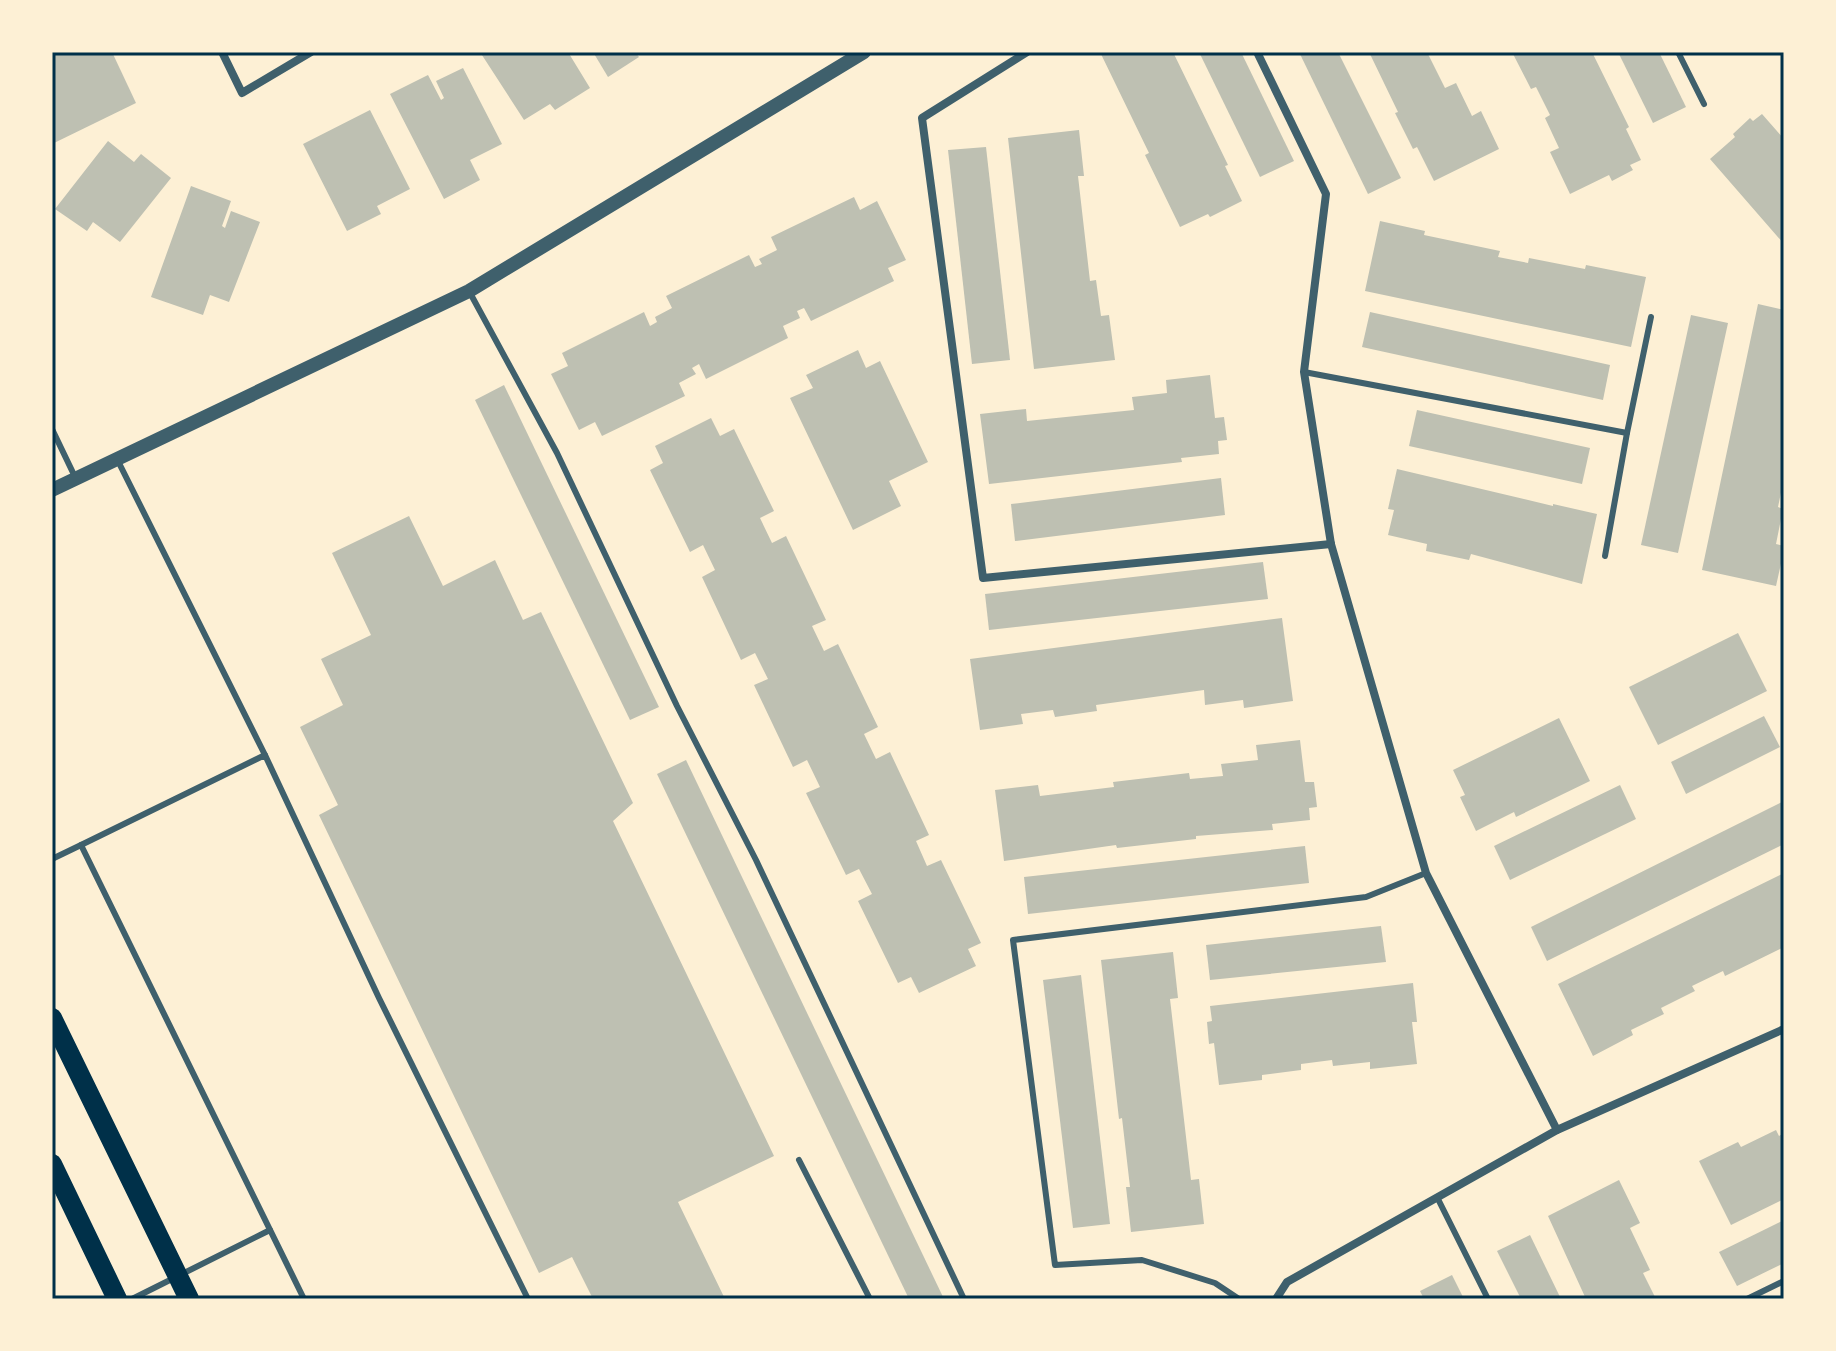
<svg xmlns="http://www.w3.org/2000/svg" width="1836" height="1351" viewBox="0 0 1836 1351" font-family="'PT Sans',sans-serif">
  <rect width="100%" height="100%" fill="#fdf0d5"/>
  <g fill="#bec0b2">
    <path d="M52 52H112L136 103 52 144Z"/>
    <path d="M480 52H568L590 88 555 110 550 104 524 120Z"/>
    <path d="M593 52H635L639 57 608 77Z"/>
    <path d="M1100 52H1173L1228 165 1225 166 1242 201 1210 217 1208 214 1180 227 1145 155 1149 153Z"/>
    <path d="M1199 52H1241L1294 161 1260 177Z"/>
    <path d="M1299 52H1338L1401 178 1368 194Z"/>
    <path d="M1369 52H1427L1445 88 1456 83 1472 116 1481 111 1499 149 1434 181 1417 147 1413 149 1395 113 1398 112Z"/>
    <path d="M1512 52H1592L1629 127 1626 129 1641 160 1630 165 1633 170 1612 181 1609 175 1570 194 1550 152 1559 148 1545 118 1550 115 1536 87 1531 89Z"/>
    <path d="M1618 52H1659L1686 107 1653 123Z"/>
    <path d="M463 68 502 144 470 160 480 180 444 199 390 94 428 75 441 100 444 98 436 81Z"/>
    <path d="M370 110 410 189 377 206 381 214 347 231 303 144Z"/>
    <path d="M1762 114 1784 139V244L1710 159 1735 137 1733 134 1750 118 1753 121Z"/>
    <path d="M1079 130 1084 176H1078L1090 281 1096 280 1101 316 1109 315 1115 360 1034 369 1008 138Z"/>
    <path d="M108 141 134 162 141 154 171 178 120 242 93 222 87 231 55 209Z"/>
    <path d="M986 147 1010 360 972 364 948 150Z"/>
    <path d="M191 186 231 201 222 226 225 228 231 211 260 222 229 302 210 295 203 315 151 297Z"/>
    <path d="M854 197 860 210 877 201 906 260 888 268 894 281 811 321 804 308 797 311 800 318 783 326 788 338 706 379 699 364 692 368 696 374 679 383 685 396 602 436 595 422 579 430 551 374 568 366 562 353 644 312 650 326 657 322 655 317 672 308 666 296 749 255 755 267 762 264 759 259 777 250 771 237Z"/>
    <path d="M1380 221 1425 231 1424 235 1500 251 1498 257 1528 263 1529 258 1585 269 1586 265 1646 277 1631 347 1365 291Z"/>
    <path d="M1758 304 1784 310V478L1778 507 1783 509 1776 544 1784 546V550L1776 586 1702 570Z"/>
    <path d="M1370 312 1610 365 1603 400 1362 347Z"/>
    <path d="M1691 315 1728 323 1678 553 1641 545Z"/>
    <path d="M858 350 866 368 880 361 928 462 889 481 901 506 853 530 790 398 813 388 806 375Z"/>
    <path d="M1210 375 1215 418 1224 417 1227 440 1218 441 1219 454 1181 458 1182 462 989 484 980 414 1026 409 1027 421 1134 410 1132 397 1167 393 1166 380Z"/>
    <path d="M504 385 659 707 630 720 475 400Z"/>
    <path d="M1417 410 1590 448 1582 484 1409 446Z"/>
    <path d="M711 418 720 436 734 429 774 511 760 518 772 543 786 536 826 620 812 626 824 651 838 644 878 727 864 734 876 759 890 752 929 835 916 841 927 866 941 860 981 943 968 949 976 966 919 993 911 977 898 983 858 901 872 894 859 869 846 875 806 793 820 787 807 760 793 767 754 685 768 679 755 653 741 660 702 577 715 570 703 545 690 552 650 470 663 463 655 446Z"/>
    <path d="M1397 469 1553 506V504L1597 514 1582 584 1471 554 1469 560 1426 551 1427 544 1388 535 1394 510 1388 509Z"/>
    <path d="M1221 478 1225 515 1015 541 1011 504Z"/>
    <path d="M409 516 443 586 495 560 523 620 541 612 633 803 613 821 774 1156 678 1202 725 1299H593L572 1257 539 1273 319 815 338 805 300 727 343 705 321 659 371 635 332 553Z"/>
    <path d="M1263 562 1268 599 989 630 985 594Z"/>
    <path d="M1282 618 1293 701 1244 708 1243 700 1205 705 1204 690 1096 705 1097 711 1055 717 1053 710 1021 714 1023 724 980 730 970 659Z"/>
    <path d="M1738 633 1767 691 1658 745 1629 687Z"/>
    <path d="M1764 716 1780 747 1686 794 1671 762Z"/>
    <path d="M1559 718 1590 781 1516 817 1514 812 1476 831 1460 797 1465 795 1453 770Z"/>
    <path d="M1300 740 1305 782H1314L1317 807 1309 808 1310 820 1272 824 1273 830 1196 836V839L1117 848 1116 845 1004 861 995 790 1038 785 1040 796 1114 787 1113 782 1189 773 1190 779 1223 776 1221 764 1258 760 1256 745Z"/>
    <path d="M686 760 944 1299H909L657 774Z"/>
    <path d="M1620 785 1636 819 1510 880 1494 846Z"/>
    <path d="M1784 801V844L1547 961 1531 927Z"/>
    <path d="M1305 846 1309 883 1028 914 1024 877Z"/>
    <path d="M1784 873V947L1725 976 1723 971 1692 986 1695 991 1661 1008 1664 1014 1631 1030 1633 1035 1593 1056 1558 984Z"/>
    <path d="M1381 926 1386 962 1210 980 1206 945Z"/>
    <path d="M1173 952 1178 998 1170 999 1191 1180 1199 1179 1204 1224 1131 1232 1126 1187H1130L1122 1118 1119 1119 1101 960Z"/>
    <path d="M1081 975 1110 1224 1073 1228 1043 980Z"/>
    <path d="M1413 983 1417 1022H1412L1417 1064 1370 1069V1062L1333 1066 1332 1060 1301 1064V1070L1262 1075V1080L1219 1085 1214 1043 1209 1044 1207 1022 1212 1021 1210 1006Z"/>
    <path d="M1776 1130 1779 1136 1784 1133V1199L1731 1225 1699 1161 1738 1142 1741 1147Z"/>
    <path d="M1619 1180 1640 1223 1630 1228 1650 1270 1643 1273 1656 1299H1586L1548 1216Z"/>
    <path d="M1784 1220V1263L1737 1286 1719 1252Z"/>
    <path d="M1530 1235 1561 1299H1521L1497 1251Z"/>
    <path d="M1452 1275 1464 1299H1424L1420 1291Z"/>
  </g>
  <g fill="none" stroke-linecap="round" stroke-linejoin="round">
    <g stroke="#3f606c" stroke-width="6">
      <path d="M1678 52 1704 104"/>
      <path d="M469 291 557 453 677 706 756 860 964 1299"/>
      <path d="M1304 372 1627 433 1651 317"/>
      <path d="M52 429 76 479"/>
      <path d="M117 459 265 755"/>
      <path d="M1605 556 1627 433"/>
      <path d="M52 859 81 845"/>
      <path d="M799 1160 870 1299"/>
      <path d="M1437 1197 1488 1299"/>
      <path d="M132 1299 270 1230"/>
      <path d="M304 1299 81 845 265 755 379 998 528 1299"/>
      <path d="M1239 1299 1215 1283 1142 1260 1055 1265 1013 940 1366 897 1426 873"/>
      <path d="M1747 1299 1784 1281"/>
    </g>
    <g stroke="#3f606c" stroke-width="8">
      <path d="M222 52 242 93 311 52"/>
      <path d="M1027 52 922 118 983 578 1331 544"/>
      <path d="M1257 52 1326 194 1304 372 1331 544 1426 873 1557 1130"/>
      <path d="M1276 1299 1287 1282 1557 1130 1784 1029"/>
    </g>
    <path stroke="#3f606c" stroke-width="14" d="M52 490 469 291 864 52"/>
    <g stroke="#003049" stroke-width="20">
      <path d="M52 1018 189 1299"/>
      <path d="M52 1164 117 1299"/>
    </g>
  </g>
  <rect width="1836" height="1351" fill="none" stroke="#fdf0d5" stroke-width="108"/>
  <rect x="54" y="54" width="1728" height="1243" fill="none" stroke="#003049" stroke-width="3"/>
</svg>
